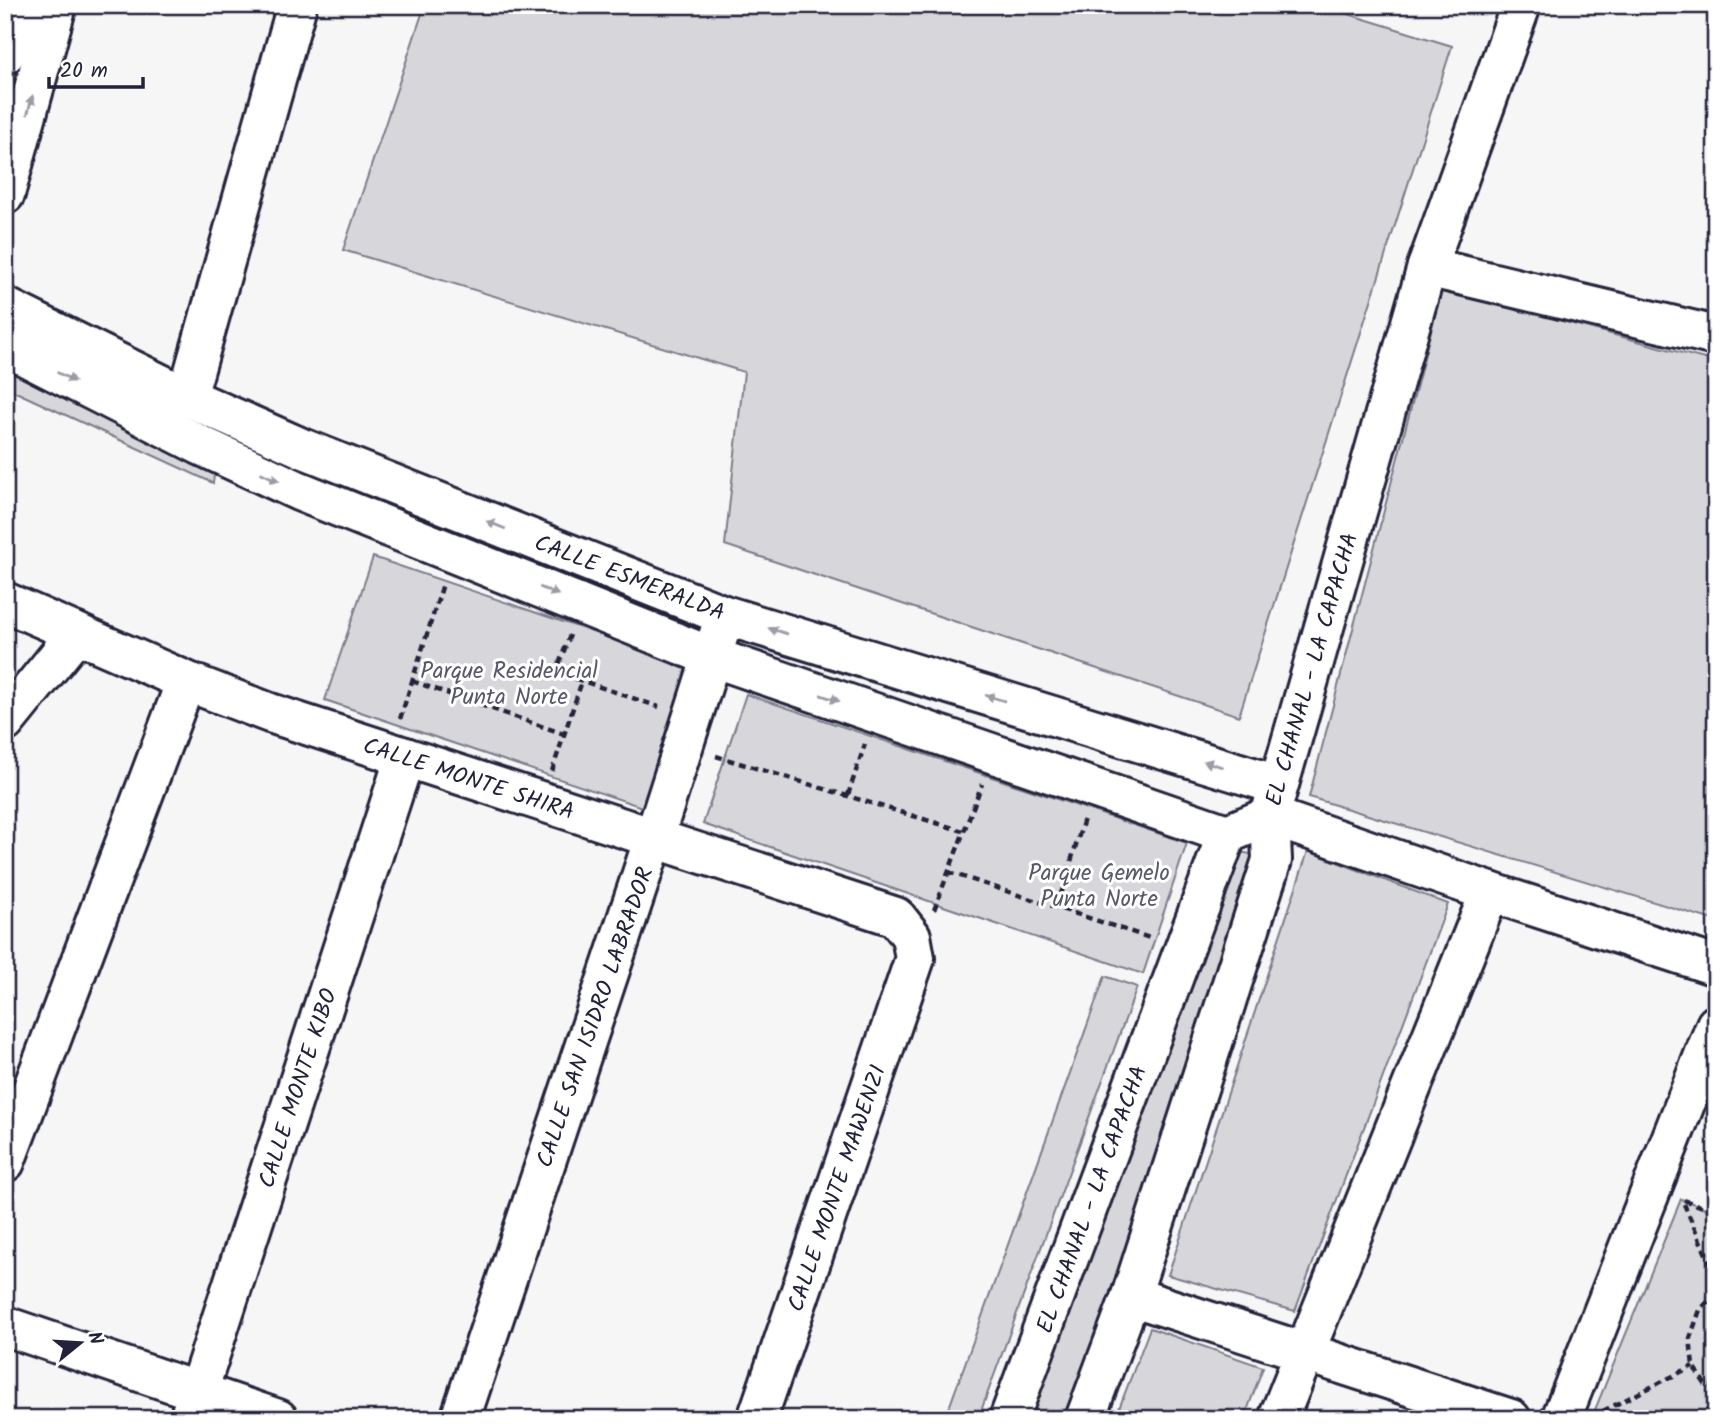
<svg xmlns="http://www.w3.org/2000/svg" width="1721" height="1424" viewBox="0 0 1721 1424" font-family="Kalam,sans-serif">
  <rect width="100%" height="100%" fill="#f6f6f7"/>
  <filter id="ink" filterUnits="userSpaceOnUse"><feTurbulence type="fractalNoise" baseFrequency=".0143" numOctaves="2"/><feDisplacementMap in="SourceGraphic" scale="14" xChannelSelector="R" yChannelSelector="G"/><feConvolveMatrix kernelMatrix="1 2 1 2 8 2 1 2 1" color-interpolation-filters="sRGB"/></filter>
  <g filter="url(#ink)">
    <g fill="#d7d7db" stroke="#7c7c8b" stroke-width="2">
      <path d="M425 5H1319L1452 46 1239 716 725 545 744 372 343 250Z"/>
      <path d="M1442 289 1716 362V921L1309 797Z"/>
      <path d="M5 354 216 460 213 483 5 387Z"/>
      <path d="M373 557 692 666 645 808 325 700Z"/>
      <path d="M746 694 1187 843 1143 974 703 824Z"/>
      <path d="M1235 851 1261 856 1181 1112 1067 1419H1021Z"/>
      <path d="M1308 851 1448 904 1295 1311 1168 1275Z"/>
      <path d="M1105 976 1137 987 978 1419H945Z"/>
      <path d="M1681 1199 1716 1212V1419H1599L1592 1417Z"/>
      <path d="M1150 1328 1263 1367 1244 1419H1115Z"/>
    </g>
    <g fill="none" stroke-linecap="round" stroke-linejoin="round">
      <defs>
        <g id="minor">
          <path d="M5 54 20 5"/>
          <path d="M5 194 57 5"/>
          <path d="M1427 267 1716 336"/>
          <path d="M5 307 187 397 302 448 724 615 1278 785"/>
          <path d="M5 346 200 445 299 491 580 604 712 657 1227 834"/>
          <path d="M187 397 297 5"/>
          <path d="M5 602 186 681 270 713 896 917 911 936 915 958 757 1419"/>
          <path d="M5 722 77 633"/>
          <path d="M5 1162 186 681"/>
          <path d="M1131 1296 1511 1419"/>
          <path d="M5 1326 278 1419"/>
          <path d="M189 1419 405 757"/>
          <path d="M460 1419 654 838 719 634"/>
          <path d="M1009 1419 1227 834 1270 816 1427 267 1521 5"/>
          <path d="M1085 1419 1131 1296 1272 860 1270 816 1490 892 1716 966"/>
          <path d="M1278 1419 1490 892"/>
          <path d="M1561 1419 1716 1025"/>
        </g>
      </defs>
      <use href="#minor" stroke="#22223b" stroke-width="44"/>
      <g stroke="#22223b" stroke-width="4.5" stroke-dasharray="7 5" stroke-linecap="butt">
        <path d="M570 635 556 672 659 707"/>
        <path d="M412 681 564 734"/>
        <path d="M400 719 443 584"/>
        <path d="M716 756 963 831"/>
        <path d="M552 771 582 681"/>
        <path d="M848 795 865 744"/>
        <path d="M948 872 1150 938"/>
        <path d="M1057 907 1084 819"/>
        <path d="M934 910 982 784"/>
        <path d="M1684 1200 1716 1212"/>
        <path d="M1684 1204 1716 1277"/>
        <path d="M1716 1293 1700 1310 1690 1338 1693 1366 1705 1384 1716 1388"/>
        <path d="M1603 1411 1693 1366"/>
      </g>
      <use href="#minor" stroke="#fff" stroke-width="38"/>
    </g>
    <defs><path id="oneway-solid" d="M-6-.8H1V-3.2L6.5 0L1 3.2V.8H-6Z" transform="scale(1.75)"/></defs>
    <g fill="#9c9ca7">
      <use href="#oneway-solid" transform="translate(30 105) rotate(-75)"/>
      <use href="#oneway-solid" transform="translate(66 377) rotate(27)"/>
      <use href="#oneway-solid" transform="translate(270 477) rotate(25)"/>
      <use href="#oneway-solid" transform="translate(496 525) rotate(-158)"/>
      <use href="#oneway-solid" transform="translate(549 591) rotate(22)"/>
      <use href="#oneway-solid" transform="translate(778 631) rotate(-163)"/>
      <use href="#oneway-solid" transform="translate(830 698) rotate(19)"/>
      <use href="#oneway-solid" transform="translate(995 698) rotate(-163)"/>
      <use href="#oneway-solid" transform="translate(1213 764) rotate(-163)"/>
    </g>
  </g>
  <g text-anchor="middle" stroke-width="6" stroke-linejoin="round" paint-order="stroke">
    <g font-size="23" fill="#22223b" stroke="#fff">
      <text transform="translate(630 577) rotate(21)" y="8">CALLE ESMERALDA</text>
      <text transform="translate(1311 669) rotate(-74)" y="8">EL CHANAL - LA CAPACHA</text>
      <text transform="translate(469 778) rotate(18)" y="8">CALLE MONTE SHIRA</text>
      <text transform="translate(594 1017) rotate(-71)" y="8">CALLE SAN ISIDRO LABRADOR</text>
      <text transform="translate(297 1088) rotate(-72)" y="8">CALLE MONTE KIBO</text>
      <text transform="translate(836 1188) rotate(-71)" y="8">CALLE MONTE MAWENZI</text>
      <text transform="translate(1091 1199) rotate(-70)" y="8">EL CHANAL - LA CAPACHA</text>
    </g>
    <g font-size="23" fill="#58586b" stroke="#fff">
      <text x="509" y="678">Parque Residencial<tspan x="509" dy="26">Punta Norte</tspan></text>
      <text x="1099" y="880">Parque Gemelo<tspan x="1099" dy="26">Punta Norte</tspan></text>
    </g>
  </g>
  <rect width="1721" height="1424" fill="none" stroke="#fff" stroke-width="28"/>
  <rect x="14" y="14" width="1693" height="1396" fill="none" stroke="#22223b" stroke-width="2.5" filter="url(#ink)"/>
  <g transform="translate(80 1343) rotate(72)" stroke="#ffffff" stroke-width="5" paint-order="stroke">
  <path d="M0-5L12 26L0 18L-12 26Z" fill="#22223b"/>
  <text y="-10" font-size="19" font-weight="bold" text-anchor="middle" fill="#22223b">N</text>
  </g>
  <path d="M49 77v10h94v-10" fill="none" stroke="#22223b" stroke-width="3.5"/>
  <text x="60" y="77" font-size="21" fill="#22223b" stroke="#ffffff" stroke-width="5" paint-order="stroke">20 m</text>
</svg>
